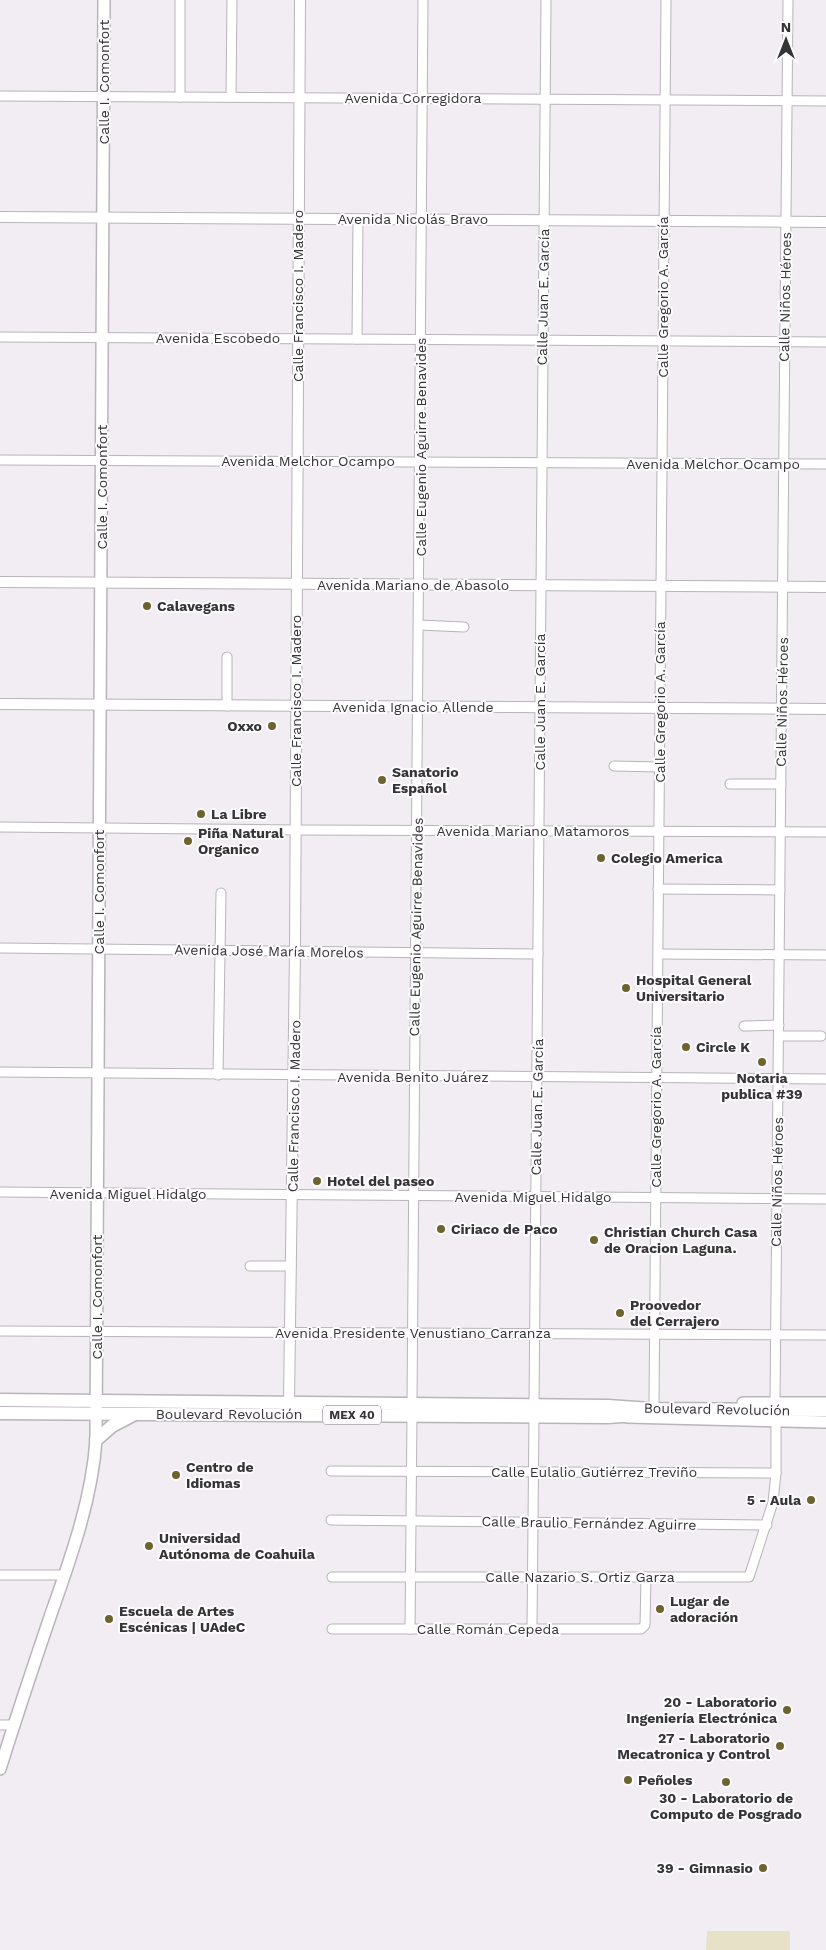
<svg xmlns="http://www.w3.org/2000/svg" width="826" height="1950" viewBox="0 0 826 1950" font-family="'Work Sans',sans-serif">
  <rect width="100%" height="100%" fill="#f1edf3"/>
  <path fill="#e6e1c7" d="M707 1931H790V1950H706Z"/>
  <g fill="none" stroke-linecap="round" stroke-linejoin="round">
    <defs>
      <g id="minor">
        <path d="M0 96 826 101"/>
        <path d="M180 97V0"/>
        <path d="M231 97 232 0"/>
        <path d="M0 337 826 342"/>
        <path d="M357 339 358 219"/>
        <path d="M0 460 826 464"/>
        <path d="M419 625 464 627"/>
        <path d="M227 657V706"/>
        <path d="M614 766 659 767"/>
        <path d="M730 784H781"/>
        <path d="M0 827 296 830 826 832"/>
        <path d="M658 889 780 890"/>
        <path d="M0 948 538 954"/>
        <path d="M658 954 826 955"/>
        <path d="M744 1026 779 1025"/>
        <path d="M779 1036H821"/>
        <path d="M0 1072 826 1079"/>
        <path d="M218 1075 221 893"/>
        <path d="M0 1192 826 1199"/>
        <path d="M250 1266H291"/>
        <path d="M0 1331 826 1335"/>
        <path d="M654 1403 666 0"/>
        <path d="M775 1403 788 0"/>
        <path d="M412 1404 423 0"/>
        <path d="M534 1405 546 0"/>
        <path d="M331 1471 776 1473"/>
        <path d="M331 1520 767 1525"/>
        <path d="M0 1575H64"/>
        <path d="M332 1577H749L773 1502 776 1473V1421"/>
        <path d="M332 1629H641L645 1625 646 1577"/>
        <path d="M410 1629 412 1415"/>
        <path d="M532 1629 534 1416"/>
        <path d="M0 1725H14"/>
      </g>
      <g id="tertiary">
        <path d="M0 217 826 222"/>
        <path d="M0 582 826 587"/>
        <path d="M0 704 826 709"/>
        <path d="M289 1402 295 951 300 0"/>
      </g>
      <g id="secondary">
        <path d="M743 1403H826"/>
        <path d="M627 1417 826 1422"/>
        <path d="M0 1769C16 1718 33 1667 50 1617 70 1560 92 1500 96 1440L104 0"/>
      </g>
      <g id="primary">
        <path d="M0 1400 608 1406 651 1409 826 1410"/>
        <path d="M0 1413 608 1417 636 1415"/>
        <path d="M96 1440 112 1426 133 1415"/>
      </g>
    </defs>
    <use href="#minor" stroke="#b8b4ba" stroke-width="11"/>
    <use href="#tertiary" stroke="#b8b4ba" stroke-width="12"/>
    <use href="#secondary" stroke="#b8b4ba" stroke-width="14"/>
    <use href="#primary" stroke="#b8b4ba" stroke-width="15"/>
    <use href="#minor" stroke="#fff" stroke-width="9"/>
    <use href="#tertiary" stroke="#fff" stroke-width="10"/>
    <use href="#secondary" stroke="#fff" stroke-width="11"/>
    <use href="#primary" stroke="#fff" stroke-width="12"/>
  </g>
  <g fill="#6d632f" stroke="#fdfbfe" stroke-width="2">
    <circle cx="147" cy="606" r="5"/>
    <circle cx="272" cy="726" r="5"/>
    <circle cx="382" cy="780" r="5"/>
    <circle cx="201" cy="814" r="5"/>
    <circle cx="188" cy="841" r="5"/>
    <circle cx="601" cy="858" r="5"/>
    <circle cx="626" cy="988" r="5"/>
    <circle cx="686" cy="1047" r="5"/>
    <circle cx="762" cy="1062" r="5"/>
    <circle cx="317" cy="1181" r="5"/>
    <circle cx="441" cy="1229" r="5"/>
    <circle cx="594" cy="1240" r="5"/>
    <circle cx="620" cy="1313" r="5"/>
    <circle cx="176" cy="1475" r="5"/>
    <circle cx="811" cy="1500" r="5"/>
    <circle cx="149" cy="1546" r="5"/>
    <circle cx="660" cy="1609" r="5"/>
    <circle cx="109" cy="1619" r="5"/>
    <circle cx="787" cy="1710" r="5"/>
    <circle cx="780" cy="1746" r="5"/>
    <circle cx="628" cy="1780" r="5"/>
    <circle cx="726" cy="1782" r="5"/>
    <circle cx="763" cy="1868" r="5"/>
  </g>
  <g text-anchor="middle" stroke-width="4" stroke-linejoin="round" paint-order="stroke">
    <rect fill="#fdfbfe" stroke="#717072" stroke-width="1" x="323" y="1405.5" width="58" height="19" rx="4"/>
    <g font-size="12" font-weight="bold" fill="#353436">
      <text x="352" y="1419">MEX 40</text>
    </g>
    <g font-size="14" fill="#353436" stroke="#fdfbfe">
      <text transform="translate(104 82) rotate(-90)" y="5">Calle I. Comonfort</text>
      <text x="413" y="103">Avenida Corregidora</text>
      <text x="413" y="224">Avenida Nicolás Bravo</text>
      <text transform="translate(298 296) rotate(-90)" y="5">Calle Francisco I. Madero</text>
      <text transform="translate(543 297) rotate(-89)" y="5">Calle Juan E. García</text>
      <text transform="translate(663 297) rotate(-90)" y="5">Calle Gregorio A. García</text>
      <text transform="translate(785 297) rotate(-89)" y="5">Calle Niños Héroes</text>
      <text x="218" y="343">Avenida Escobedo</text>
      <text transform="translate(421 447) rotate(-90)" y="5">Calle Eugenio Aguirre Benavides</text>
      <text x="308" y="466">Avenida Melchor Ocampo</text>
      <text x="713" y="469">Avenida Melchor Ocampo</text>
      <text transform="translate(102 487) rotate(-90)" y="5">Calle I. Comonfort</text>
      <text x="413" y="590">Avenida Mariano de Abasolo</text>
      <text transform="translate(296 701) rotate(-90)" y="5">Calle Francisco I. Madero</text>
      <text transform="translate(540 702) rotate(-90)" y="5">Calle Juan E. García</text>
      <text transform="translate(660 702) rotate(-90)" y="5">Calle Gregorio A. García</text>
      <text transform="translate(782 702) rotate(-89)" y="5">Calle Niños Héroes</text>
      <text x="413" y="712">Avenida Ignacio Allende</text>
      <text x="533" y="836">Avenida Mariano Matamoros</text>
      <text transform="translate(99 892) rotate(-90)" y="5">Calle I. Comonfort</text>
      <text transform="translate(416 927) rotate(-89)" y="5">Calle Eugenio Aguirre Benavides</text>
      <text transform="translate(269 951) rotate(1)" y="5">Avenida José María Morelos</text>
      <text x="413" y="1082">Avenida Benito Juárez</text>
      <text transform="translate(294 1106) rotate(-89)" y="5">Calle Francisco I. Madero</text>
      <text transform="translate(537 1107) rotate(-89)" y="5">Calle Juan E. García</text>
      <text transform="translate(656 1107) rotate(-90)" y="5">Calle Gregorio A. García</text>
      <text transform="translate(777 1182) rotate(-89)" y="5">Calle Niños Héroes</text>
      <text x="128" y="1199">Avenida Miguel Hidalgo</text>
      <text x="533" y="1202">Avenida Miguel Hidalgo</text>
      <text transform="translate(97 1297) rotate(-90)" y="5">Calle I. Comonfort</text>
      <text x="413" y="1338">Avenida Presidente Venustiano Carranza</text>
      <text transform="translate(717 1409) rotate(1)" y="5">Boulevard Revolución</text>
      <text x="229" y="1419">Boulevard Revolución</text>
      <text x="594" y="1477">Calle Eulalio Gutiérrez Treviño</text>
      <text transform="translate(589 1523) rotate(1)" y="5">Calle Braulio Fernández Aguirre</text>
      <text x="580" y="1582">Calle Nazario S. Ortiz Garza</text>
      <text x="488" y="1634">Calle Román Cepeda</text>
    </g>
    <g font-size="14" font-weight="bold" fill="#353436" stroke="#fdfbfe" text-anchor="start">
      <text x="157" y="611">Calavegans</text>
      <text x="262" y="731" text-anchor="end">Oxxo</text>
      <text x="392" y="777">Sanatorio<tspan x="392" dy="16">Español</tspan></text>
      <text x="211" y="819">La Libre</text>
      <text x="198" y="838">Piña Natural<tspan x="198" dy="16">Organico</tspan></text>
      <text x="611" y="863">Colegio America</text>
      <text x="636" y="985">Hospital General<tspan x="636" dy="16">Universitario</tspan></text>
      <text x="696" y="1052">Circle K</text>
      <text x="762" y="1083" text-anchor="middle">Notaria<tspan x="762" dy="16">publica #39</tspan></text>
      <text x="327" y="1186">Hotel del paseo</text>
      <text x="451" y="1234">Ciriaco de Paco</text>
      <text x="604" y="1237">Christian Church Casa<tspan x="604" dy="16">de Oracion Laguna.</tspan></text>
      <text x="630" y="1310">Proovedor<tspan x="630" dy="16">del Cerrajero</tspan></text>
      <text x="186" y="1472">Centro de<tspan x="186" dy="16">Idiomas</tspan></text>
      <text x="801" y="1505" text-anchor="end">5 - Aula</text>
      <text x="159" y="1543">Universidad<tspan x="159" dy="16">Autónoma de Coahuila</tspan></text>
      <text x="670" y="1606">Lugar de<tspan x="670" dy="16">adoración</tspan></text>
      <text x="119" y="1616">Escuela de Artes<tspan x="119" dy="16">Escénicas | UAdeC</tspan></text>
      <text x="777" y="1707" text-anchor="end">20 - Laboratorio<tspan x="777" dy="16">Ingeniería Electrónica</tspan></text>
      <text x="770" y="1743" text-anchor="end">27 - Laboratorio<tspan x="770" dy="16">Mecatronica y Control</tspan></text>
      <text x="638" y="1785">Peñoles</text>
      <text x="726" y="1803" text-anchor="middle">30 - Laboratorio de<tspan x="726" dy="16">Computo de Posgrado</tspan></text>
      <text x="753" y="1873" text-anchor="end">39 - Gimnasio</text>
    </g>
  </g>
  <g transform="translate(786 40)" stroke="#fdfbfe" stroke-width="4" paint-order="stroke">
  <path d="M0-4L9 19L0 12L-9 19Z" fill="#353436"/>
  <text y="-8" font-size="14" font-weight="bold" text-anchor="middle" fill="#353436">N</text>
  </g>
</svg>
